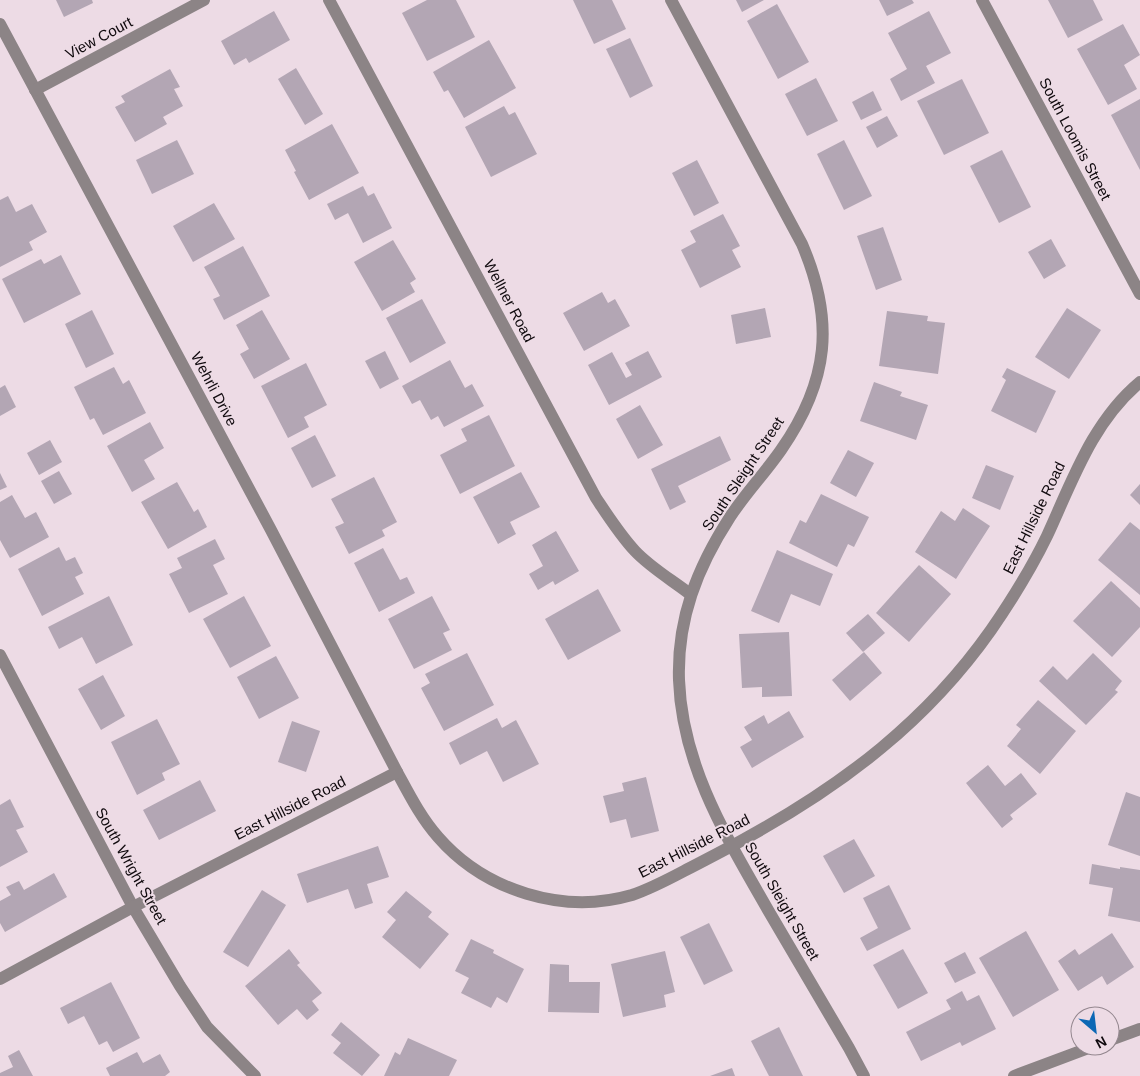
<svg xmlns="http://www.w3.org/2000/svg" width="1140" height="1076" viewBox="0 0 1140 1076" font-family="Helvetica,sans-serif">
  <rect width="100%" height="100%" fill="#eddbe5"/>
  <g fill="#b3a6b4">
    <path d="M56 0H92L93 3 64 17Z"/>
    <path d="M427 0H456L475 37 427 61 402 13Z"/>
    <path d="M573 0H612L626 29 594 44Z"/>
    <path d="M736 0H764L742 12Z"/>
    <path d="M879 0H912L914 3 887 16Z"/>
    <path d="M1048 0H1093L1103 20 1068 38Z"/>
    <path d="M777 4 809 62 778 79 747 21Z"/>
    <path d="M274 11 290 40 249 63 246 58 234 65 221 41Z"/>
    <path d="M929 11 951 53 926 66 935 83 901 101 890 79 907 69 888 33Z"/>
    <path d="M1123 24 1140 55 1124 65 1137 89 1108 105 1077 49Z"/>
    <path d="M630 38 653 86 630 98 606 49Z"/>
    <path d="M489 40 516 88 464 118 448 90 444 92 433 72Z"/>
    <path d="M296 68 323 114 305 125 278 79Z"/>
    <path d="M170 69 180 87 174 89 183 106 163 117 167 124 135 142 115 107 125 102 121 96Z"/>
    <path d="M816 78 838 121 807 136 785 94Z"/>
    <path d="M962 79 989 133 944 155 917 101Z"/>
    <path d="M873 91 882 110 861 120 852 102Z"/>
    <path d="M1140 99V170L1111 115Z"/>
    <path d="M504 106 509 115 515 112 537 154 491 177 465 127Z"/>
    <path d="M887 116 898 136 877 148 866 127Z"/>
    <path d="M332 124 359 173 309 200 294 172 296 171 285 150Z"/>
    <path d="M177 140 194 174 152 194 136 160Z"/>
    <path d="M844 140 872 196 844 210 817 154Z"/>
    <path d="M1002 150 1031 207 999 223 970 166Z"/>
    <path d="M697 160 719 203 694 216 672 173Z"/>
    <path d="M363 186 368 196 374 193 392 228 363 243 348 213 335 220 327 204Z"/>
    <path d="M8 196 16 212 32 204 47 232 29 242 33 250 0 267V200Z"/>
    <path d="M214 203 235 239 193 262 173 226Z"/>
    <path d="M723 214 740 246 732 250 741 267 700 288 681 250 696 242 690 231Z"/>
    <path d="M883 227 902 280 876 290 857 236Z"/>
    <path d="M1051 239 1066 266 1044 279 1028 252Z"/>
    <path d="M393 240 416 279 410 283 415 292 382 311 354 262Z"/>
    <path d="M243 246 270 296 224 320 213 299 220 296 204 267Z"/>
    <path d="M61 255 81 294 24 323 2 279 41 259 44 264Z"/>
    <path d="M602 292 608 303 615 299 630 326 584 351 563 313Z"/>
    <path d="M422 299 446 343 410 363 386 318Z"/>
    <path d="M765 308 771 337 736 344 731 315Z"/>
    <path d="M1067 308 1101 330 1069 379 1035 357Z"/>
    <path d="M92 310 114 354 86 368 65 324Z"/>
    <path d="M262 310 290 359 254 379 240 354 249 349 236 325Z"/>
    <path d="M887 311 928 316 927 321 945 323 938 374 879 366Z"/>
    <path d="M385 351 399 379 380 389 365 361Z"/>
    <path d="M648 351 662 377 609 405 588 365 612 352 626 378 632 375 625 363Z"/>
    <path d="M450 360 465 388 472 384 484 406 444 427 438 416 431 420 420 400 412 404 402 386Z"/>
    <path d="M306 363 327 405 304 417 309 427 288 438 261 386Z"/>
    <path d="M114 367 123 384 129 380 146 413 103 435 94 418 90 420 74 387Z"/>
    <path d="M1007 368 1056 391 1036 433 991 411 1006 380 1002 377Z"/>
    <path d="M874 382 902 392 900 396 928 405 916 440 860 421Z"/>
    <path d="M5 385 16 407 0 416V388Z"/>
    <path d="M640 405 663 445 638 459 616 419Z"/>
    <path d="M489 415 515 466 460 494 440 455 467 441 461 429Z"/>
    <path d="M150 422 164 448 144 460 155 479 132 492 107 446Z"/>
    <path d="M315 435 336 476 312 488 291 448Z"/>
    <path d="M720 436 731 460 678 486 686 502 670 510 651 469Z"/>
    <path d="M50 440 62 462 39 475 27 453Z"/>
    <path d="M848 450 874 463 856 497 830 483Z"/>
    <path d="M986 465 1014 476 1000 510 972 498Z"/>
    <path d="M59 471 72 494 54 504 41 481Z"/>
    <path d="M521 472 540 507 510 522 516 534 498 544 473 497Z"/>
    <path d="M0 473 7 487 0 490Z"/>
    <path d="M374 477 397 522 382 530 385 536 349 554 335 527 344 523 331 499Z"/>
    <path d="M177 482 194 512 198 509 207 527 168 549 141 502Z"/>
    <path d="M1140 484V505L1130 495Z"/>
    <path d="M821 494 869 517 854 547 848 544 837 567 789 543 800 520 806 523Z"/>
    <path d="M12 495 25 518 36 512 49 537 10 558 0 540V502Z"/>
    <path d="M963 508 990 526 956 579 915 552 941 511 955 521Z"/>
    <path d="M1130 522 1140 530V595L1098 560Z"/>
    <path d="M556 531 579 571 555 585 553 581 538 590 529 574 543 566 532 545Z"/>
    <path d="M215 539 225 559 213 565 228 594 189 613 169 574 182 568 177 558Z"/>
    <path d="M59 547 66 561 75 557 83 573 75 577 84 594 42 616 18 569Z"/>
    <path d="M383 548 400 580 407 577 415 593 379 612 354 563Z"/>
    <path d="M777 550 833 574 820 606 791 594 779 623 751 611Z"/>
    <path d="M919 565 951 594 909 642 876 613Z"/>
    <path d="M1111 581 1140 608V627L1112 657 1073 621Z"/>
    <path d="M598 589 621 631 568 660 545 619Z"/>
    <path d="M109 596 133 645 96 664 82 637 59 649 48 627Z"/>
    <path d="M244 596 271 646 230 668 203 619Z"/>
    <path d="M432 596 450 630 443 633 452 650 414 669 388 619Z"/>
    <path d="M868 614 885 633 863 652 846 633Z"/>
    <path d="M789 632 792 696 762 697V687L742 688 739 634Z"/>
    <path d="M864 652 882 673 850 701 832 680Z"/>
    <path d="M467 653 494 705 444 731 421 688 430 683 425 674Z"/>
    <path d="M1093 653 1122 681 1115 690 1118 692 1086 725 1039 681 1053 666 1067 680Z"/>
    <path d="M276 656 299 698 259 719 237 677Z"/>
    <path d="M103 675 125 716 101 730 78 689Z"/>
    <path d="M1038 700 1076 731 1040 774 1007 746 1021 729 1016 725Z"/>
    <path d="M789 711 804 737 752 768 740 747 752 740 744 727 764 715 768 724Z"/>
    <path d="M497 718 502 728 516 720 539 764 503 782 487 751 460 765 449 743Z"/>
    <path d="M157 719 180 764 162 773 165 780 137 795 111 742Z"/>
    <path d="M292 721 320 731 306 772 278 762Z"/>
    <path d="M988 765 1005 786 1021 773 1037 794 1010 815 1013 819 1002 828 966 783Z"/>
    <path d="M646 777 659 831 631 838 626 819 610 823 603 796 624 791 622 783Z"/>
    <path d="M200 780 216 811 159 840 143 810Z"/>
    <path d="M1126 792 1140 797V856L1108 845Z"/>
    <path d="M10 799 24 827 16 830 28 852 0 867V805Z"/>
    <path d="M854 839 875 876 844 893 823 856Z"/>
    <path d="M378 846 389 877 367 884 373 903 355 909 348 889 307 903 297 874Z"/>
    <path d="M1092 864 1120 869V867L1140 870V922L1108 916 1113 888 1089 884Z"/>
    <path d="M54 873 67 897 5 932 0 923V901L11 895 6 887 19 881 24 890Z"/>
    <path d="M889 885 911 929 867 951 860 938 878 928 863 898Z"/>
    <path d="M262 890 286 905 248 967 223 952Z"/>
    <path d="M406 891 432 912 428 917 449 934 420 969 382 937 396 920 387 912Z"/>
    <path d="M709 923 733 971 704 985 680 937Z"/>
    <path d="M1026 931 1059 990 1013 1017 979 958Z"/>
    <path d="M1112 933 1134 967 1107 985 1102 976 1078 991 1058 961 1075 949 1079 955Z"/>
    <path d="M471 939 494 950 493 953 524 969 507 1003 497 997 491 1008 461 993 469 978 455 971Z"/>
    <path d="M289 949 300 963 297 965 322 993 312 1001 319 1010 307 1020 297 1009 278 1025 245 986Z"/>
    <path d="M903 949 928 993 898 1009 873 965Z"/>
    <path d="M665 951 675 992 664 995 666 1007 623 1017 611 964Z"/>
    <path d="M965 952 976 973 955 983 944 963Z"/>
    <path d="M550 964 569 965V982H600L599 1013 548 1012Z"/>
    <path d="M111 982 140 1038 113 1052 107 1041 99 1045 84 1016 68 1024 60 1008Z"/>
    <path d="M962 991 967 1001 979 995 996 1029 962 1046 960 1042 921 1061 906 1032 951 1009 946 1000Z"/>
    <path d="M341 1022 380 1055 362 1076 333 1053 341 1043 331 1035Z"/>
    <path d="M779 1027 803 1076H769L751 1041Z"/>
    <path d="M408 1038 457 1060 449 1076H384L395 1052 400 1055Z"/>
    <path d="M19 1050 33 1076H0V1073L13 1067 8 1056Z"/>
    <path d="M137 1052 143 1063 160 1054 170 1072 165 1076H110L106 1068Z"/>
    <path d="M732 1068 735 1076H710Z"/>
  </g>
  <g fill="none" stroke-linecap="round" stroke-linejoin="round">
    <g stroke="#8c8486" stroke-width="12">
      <path d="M329 0 596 498C608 516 620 535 635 551 651 568 672 580 690 594"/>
      <path d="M671 0 802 244C835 321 829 381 781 450 765 473 745 494 730 517 697 568 677 619 679 680 682 766 727 838 768 910 795 956 822 1002 849 1048L864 1076"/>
      <path d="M982 0 1140 294"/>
      <path d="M0 24 271 530 397 772C409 794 421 818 438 837 485 891 563 915 632 895 650 889 667 880 684 871 705 860 727 849 748 837 844 784 927 721 991 630 1011 601 1031 569 1047 536 1072 482 1092 422 1140 382"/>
      <path d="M35 90 204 0"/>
      <path d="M0 655 133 907 180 986 207 1027 255 1076"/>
      <path d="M0 979 133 907 397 772"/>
      <path d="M1110 1040 1140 1029"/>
      <path d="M1014 1076 1094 1046"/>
    </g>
  </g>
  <g text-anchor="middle" stroke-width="4" stroke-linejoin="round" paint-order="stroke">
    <g font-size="15" fill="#0f090d" stroke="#eddbe5">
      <text transform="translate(99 38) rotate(-28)" y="5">View Court</text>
      <text transform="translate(1075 139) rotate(62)" y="5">South Loomis Street</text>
      <text transform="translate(509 301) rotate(62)" y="5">Wellner Road</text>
      <text transform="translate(214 389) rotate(62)" y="5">Wehrli Drive</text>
      <text transform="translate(743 474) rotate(-56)" y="5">South Sleight Street</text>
      <text transform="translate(1034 518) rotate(-64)" y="5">East Hillside Road</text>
      <text transform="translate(290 808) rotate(-27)" y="5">East Hillside Road</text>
      <text transform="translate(694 846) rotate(-27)" y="5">East Hillside Road</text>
      <text transform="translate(131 866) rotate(61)" y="5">South Wright Street</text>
      <text transform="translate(782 901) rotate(60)" y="5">South Sleight Street</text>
    </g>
  </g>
  <g transform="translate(1095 1031) rotate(152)"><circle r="24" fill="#eddbe5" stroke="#94878f"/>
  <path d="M0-4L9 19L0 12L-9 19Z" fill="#0c68b5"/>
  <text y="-8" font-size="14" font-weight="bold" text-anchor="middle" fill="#0f090d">N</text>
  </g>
</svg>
